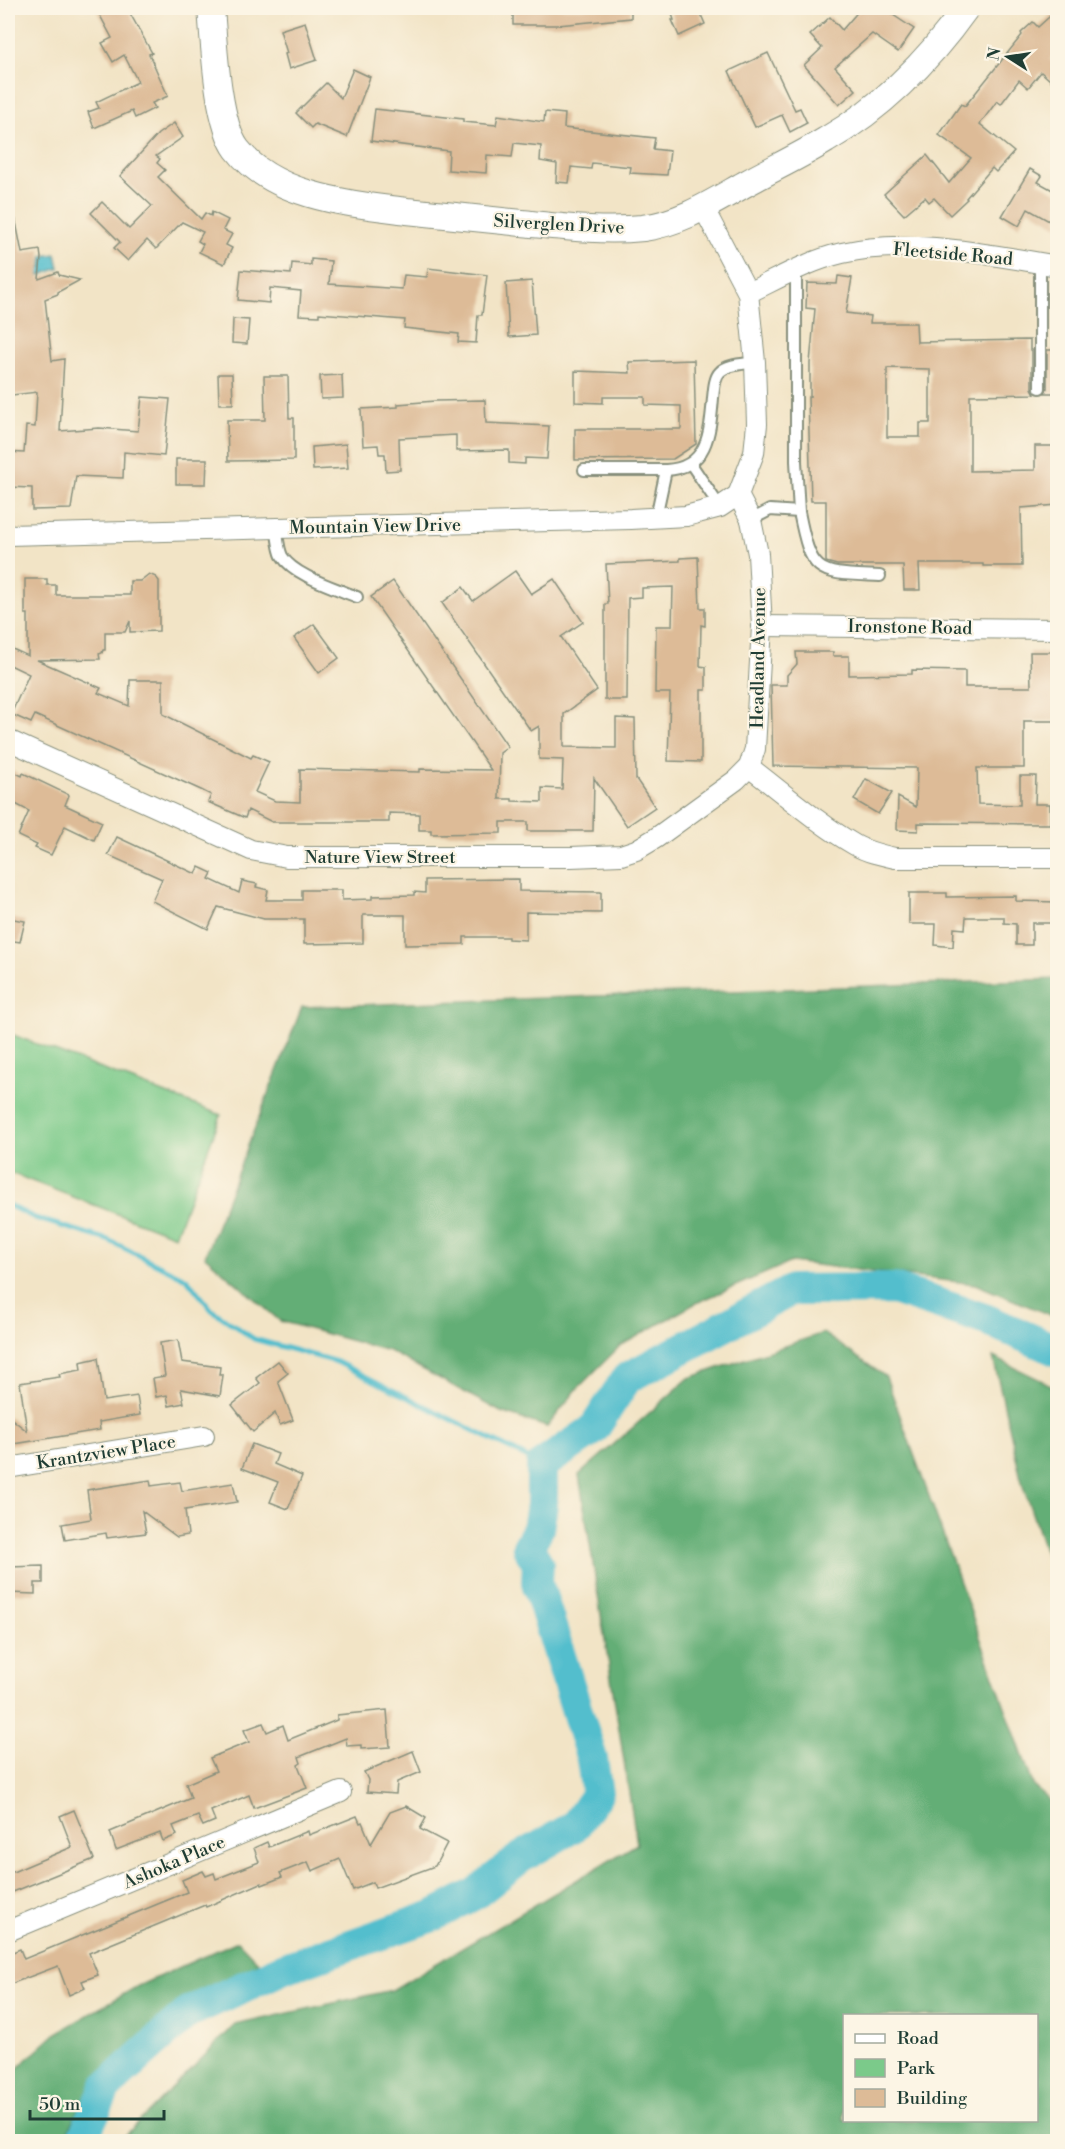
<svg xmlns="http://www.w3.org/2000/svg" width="1065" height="2149" viewBox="0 0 1065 2149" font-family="'Libre Bodoni',serif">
  <rect width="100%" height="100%" fill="#fcf5e5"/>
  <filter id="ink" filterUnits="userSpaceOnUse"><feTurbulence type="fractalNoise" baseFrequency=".0167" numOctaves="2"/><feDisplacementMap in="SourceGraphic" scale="12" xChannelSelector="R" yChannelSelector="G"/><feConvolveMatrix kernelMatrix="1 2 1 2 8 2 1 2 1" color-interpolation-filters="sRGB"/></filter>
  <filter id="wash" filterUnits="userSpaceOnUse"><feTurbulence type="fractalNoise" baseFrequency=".008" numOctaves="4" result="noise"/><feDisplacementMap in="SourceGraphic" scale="24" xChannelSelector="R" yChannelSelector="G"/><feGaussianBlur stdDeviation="1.35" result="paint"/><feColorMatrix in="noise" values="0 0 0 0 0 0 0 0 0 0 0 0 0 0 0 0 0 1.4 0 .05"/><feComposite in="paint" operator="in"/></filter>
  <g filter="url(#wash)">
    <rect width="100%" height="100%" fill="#f2e4c6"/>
    <path fill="#7bca8a" stroke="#4d845f" stroke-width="1.5" d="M8 1033 221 1115 175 1236 8 1172Z"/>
    <g fill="#64ae76" stroke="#427655" stroke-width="1.5" fill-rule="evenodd">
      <path d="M1057 979V1318L975 1284 791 1262 696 1303 620 1346 577 1389 547 1427 501 1412 389 1351 280 1321 205 1256 302 1007Z"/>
      <path d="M823 1333 886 1377 1034 1787 1057 1806V2141H120L235 2025 392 1990 637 1844 579 1475 689 1378ZM844 2016H1036V2120H844Z"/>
      <path d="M993 1357 1057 1388V1588L1022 1483Z"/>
      <path d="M238 1941 258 1962 93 2080 63 2141H8V2077L55 2034 138 1986Z"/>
    </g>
    <path fill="#52becd" stroke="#387e80" stroke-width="1.5" d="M56 254 59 268 38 276 36 271 42 267 43 256Z"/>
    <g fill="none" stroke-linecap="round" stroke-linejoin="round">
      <path stroke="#52becd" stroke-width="5" d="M8 1205 35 1218 108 1240 187 1279 212 1310 254 1339 337 1362 542 1465"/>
      <path stroke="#52becd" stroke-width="32" d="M81 2142 106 2087 189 2012 282 1969 433 1916 475 1894 520 1858 575 1826 597 1794 592 1759 537 1582 538 1564 528 1547 538 1529 542 1505V1465L593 1430 627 1378 792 1290 894 1289 987 1320 1058 1351"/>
    </g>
    <g id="blocks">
      <g fill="#ddbb97" fill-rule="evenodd">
        <path d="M96 8H127L152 53 149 54 168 96 152 103 155 108 135 118 132 111 94 128 88 112 99 108 96 102 138 82 124 55 113 62 102 43 112 38Z"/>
        <path d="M513 8H631V18L558 25H513Z"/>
        <path d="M670 8H698L705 24 679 36 672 20H674Z"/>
        <path d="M861 8H895L890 13 914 29 898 52 872 34 835 67 856 90 839 105 804 65 822 48 810 35 830 17 842 30Z"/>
        <path d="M1058 9V52L1050 59 1058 67V87L1041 72 1028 88 1019 80 1001 104 997 101 980 124 1014 152 996 172 992 168 966 198 967 199 950 215 934 198 929 202 925 197 904 215 884 194 927 155 949 183 971 158 939 135 961 104 965 106 1022 35 1021 33 1033 22 1038 27Z"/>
        <path d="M305 22 317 60 289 69 285 54 287 53 280 30Z"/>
        <path d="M768 53 795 110 800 108 807 123 790 132 782 115 755 127 729 71Z"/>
        <path d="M353 69 370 77 347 137 315 124 311 128 296 113 326 83 341 98Z"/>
        <path d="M375 109 463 119V122L496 125 498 115 544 122 545 112 565 114 564 128 655 138 653 149 670 151 667 175 630 173 631 167 592 163 591 169 571 167 569 183 556 182 557 164 540 161 541 146 514 143 512 157 487 155 486 173 448 170 449 151 371 141Z"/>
        <path d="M174 123 183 137 156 156 160 159 157 163 165 170 158 177 201 219 205 213 211 216 212 212 228 220 223 230 232 234 226 245 232 248 224 264 199 252 203 244 198 241 203 232 182 222 156 249 147 240 128 261 114 248 120 242 91 213 102 202 129 229 152 206 120 176 158 134Z"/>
        <path d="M1030 169 1042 176 1038 182 1058 193V226L1028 209 1019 226 1002 216Z"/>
        <path d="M8 212H14L22 253 40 250 41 258 39 279 58 272 59 275 80 280 58 292V294L45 299 52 361 64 359 60 431 99 428 138 431 142 397 170 399 164 456 124 452 123 478 76 476 71 509 32 510V488L8 487V452L24 453 26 426 35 427 37 392 12 395 8 358Z"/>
        <path d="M311 259 331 261 329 284 402 289 404 275 427 277 428 268 487 275 482 315H478L476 343 458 342 459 334 404 328 405 320 319 313V316L299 315 301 291 270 288 269 303 238 300 241 270 291 274 292 263 311 265Z"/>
        <path d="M838 276 852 278 846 313 871 316 870 323H916L917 342 1030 340V350H1032V388L1035 394 970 395V471L1035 470V446H1058V505L1021 508 1022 566H983V564H919L920 590H904L903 565H837L826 562V501H811L808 397H810V363L815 309 806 308 807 283 837 284ZM887 368 930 369V423H920V437H887Z"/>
        <path d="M532 281 536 335 509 337 506 283Z"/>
        <path d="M233 319 249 320 247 344 232 343Z"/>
        <path d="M1047 350H1058V393H1045L1047 388Z"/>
        <path d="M694 360 696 444 673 459 575 460V429H681V406L645 405V397H603V403L575 402V371L630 373 629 362Z"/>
        <path d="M218 374H232L233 404H219Z"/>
        <path d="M342 375 343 398 321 399 320 376Z"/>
        <path d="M264 376H288L289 418H294V460L228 461 227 420H265Z"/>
        <path d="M485 400 486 423 549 426 547 459 525 458V464L509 463V450L456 451V435L399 438 400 470 386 471 385 454H379L378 445 363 446 361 409 398 407V404L435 401Z"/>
        <path d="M346 444 348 468 313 470 312 447Z"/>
        <path d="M176 459H207L206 484H176Z"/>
        <path d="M698 557 700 608H705V626L701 625 700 666 706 667V690H701V762L668 761 670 693H655L656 626H672L673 587 642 588V597L628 598 627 700H605V604H608L606 564 680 561V558Z"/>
        <path d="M515 571 531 594 554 579 583 622 561 637 597 690 564 714V747L616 748V718L635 719 636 779 655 807 627 826 594 778 593 831H528V822H501V833L431 834V830H419V814L389 813V822H272L248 810 245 818 208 802 211 795 201 790 35 715 31 723 11 714 29 674 8 664V647L28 656V614H25V579H47V585H56V595H130V581H140L149 574 156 577 159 581V631L130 632V621L125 632H105V650H103L102 653 99 654 100 659 37 660 101 688 98 693 129 706 130 680H163V714L251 758 253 755 269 762 255 792 275 801 300 802V769L420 772V769L491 770 371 597 393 581 508 747 500 753 499 799H512V801L542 802V788L562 789 563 760 539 759V726L531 731 442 603 463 587 473 601Z"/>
        <path d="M314 624 339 658 319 673 294 638Z"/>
        <path d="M796 652H833V656H849V675L912 674V670L965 671V687H1031L1030 652H1058V721H1024V768H977L978 804 1020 805V776H1036L1035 804H1050V824L918 823V831L897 830 898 797 916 807 917 768 773 766 771 685H787V675L797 664Z"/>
        <path d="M8 769 22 776 23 773 69 795 65 805 102 822 94 840 65 826 51 855 35 848 37 845 18 836 29 811 8 800Z"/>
        <path d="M866 779 892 793 878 814 854 800Z"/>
        <path d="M117 837 196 874 199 867 212 873 209 879 239 893 242 881 257 884 256 887 268 890 266 900H302V890H342V900L372 899V896L414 895V892L425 893V880L519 879V891L601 892V913L526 912V940L508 939V937H464V944L405 945V915H363V943L304 944V919H264L218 907 208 929 152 901 162 879 108 855Z"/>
        <path d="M909 893H947V897L1016 896V901L1058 902V923H1032V945H1016V924L1004 923V917H966L965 929 954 928 953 947 935 945 936 924H909Z"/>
        <path d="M8 918 25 921 20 942 8 940Z"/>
        <path d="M178 1340 182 1362 220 1367 219 1375H223L220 1396 181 1389 184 1403 169 1406 167 1395 156 1397 153 1378 165 1376 160 1343Z"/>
        <path d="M98 1358 104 1401 137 1396 140 1415 99 1422 100 1430 8 1445V1416L27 1431 20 1383 60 1377 59 1374 81 1370 80 1362Z"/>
        <path d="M278 1361 288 1373 278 1381 293 1420 280 1425 275 1413 253 1432 232 1405 260 1383 256 1378Z"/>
        <path d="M252 1444 278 1454 274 1464 302 1476 288 1509 270 1502 278 1482 242 1468Z"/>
        <path d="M150 1480 151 1486 180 1482 182 1491 233 1483 237 1502 185 1510 188 1535 177 1537 142 1511 146 1533 107 1538 106 1533 65 1540 62 1524 91 1519 87 1490Z"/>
        <path d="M43 1566V1583H35V1594L8 1593V1567Z"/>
        <path d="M387 1710 390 1747 361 1749V1745L347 1746 346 1738 299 1757 301 1763 298 1765 307 1788 254 1808 249 1795 211 1811 215 1821 203 1826 198 1816 173 1826 177 1835 163 1841 160 1833 116 1850 110 1832 191 1798 186 1784 216 1771 210 1758 249 1742 244 1730 263 1723 267 1732 283 1725 288 1740 337 1720V1715Z"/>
        <path d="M413 1751 421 1772 397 1782 396 1794 367 1792 368 1780 364 1772Z"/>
        <path d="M406 1806 426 1818 420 1829 447 1843 435 1866 375 1888 373 1882 353 1890 340 1859 312 1871 308 1862 280 1873 282 1877 262 1885 261 1883 206 1907 205 1905 89 1953 98 1975 82 1981 85 1988 69 1995 58 1966 8 1985V1954L20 1949 24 1959 187 1892 182 1880 203 1871 206 1876 214 1873 216 1879 259 1862 254 1848 267 1842 269 1847 308 1831 309 1835 357 1816 360 1823 362 1822 371 1844 390 1812Z"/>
        <path d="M74 1810 94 1859 13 1892 8 1880V1874L72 1847 60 1816Z"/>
      </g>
    </g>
  </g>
  <g filter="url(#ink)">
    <use href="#blocks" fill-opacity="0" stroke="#88907d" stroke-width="1.5"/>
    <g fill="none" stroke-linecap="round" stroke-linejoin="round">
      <defs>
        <g id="service">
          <path d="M1040 263V388"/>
          <path d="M691 464 720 507"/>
          <path d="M584 470H666C708 468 710 433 713 398 714 390 714 378 720 372 727 364 745 364 755 362"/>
          <path d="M799 512C812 577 817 573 880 576"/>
          <path d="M656 517 666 470"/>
          <path d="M751 520 770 510 799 512 796 461V268"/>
          <path d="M276 528C278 536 278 548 282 556 294 576 336 588 357 597"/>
        </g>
        <g id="minor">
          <path d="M748 293C779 278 808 261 842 253 909 237 990 255 1058 266"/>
          <path d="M8 535 631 519 686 516 720 507 738 495"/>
          <path d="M762 626 1058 629"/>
          <path d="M8 740 251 850 287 857H571L621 855 636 850 656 838 736 780 749 767 755 749 762 626 758 554 751 520 738 495 754 453 757 424 755 362 748 293 703 207"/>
          <path d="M749 767C782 792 820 825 855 845 867 852 881 855 895 858H1058"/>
          <path d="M8 1468 204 1436"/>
          <path d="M8 1931 341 1792"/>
        </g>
        <path id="tertiary" d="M211 8C214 43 217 122 237 149 273 197 352 204 407 211 445 215 484 219 522 223 563 227 603 232 643 228 681 223 713 202 745 184 772 169 800 156 826 140 883 107 929 60 966 8"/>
      </defs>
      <use href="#service" stroke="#88907d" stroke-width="14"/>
      <use href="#minor" stroke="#88907d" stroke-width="22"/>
      <use href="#tertiary" stroke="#88907d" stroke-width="28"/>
      <use href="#service" stroke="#fff" stroke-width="10"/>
      <use href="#minor" stroke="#fff" stroke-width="20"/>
      <use href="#tertiary" stroke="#fff" stroke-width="26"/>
    </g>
  </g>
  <g text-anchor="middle" stroke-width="4.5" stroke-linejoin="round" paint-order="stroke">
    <g font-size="18" fill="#1f3d34" stroke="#fcf5e5">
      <text transform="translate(559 224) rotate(3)" y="6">Silverglen Drive</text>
      <text transform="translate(953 254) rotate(5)" y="6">Fleetside Road</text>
      <text transform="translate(375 526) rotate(-1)" y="6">Mountain View Drive</text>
      <text transform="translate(910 627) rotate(1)" y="6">Ironstone Road</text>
      <text transform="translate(758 658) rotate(-89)" y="6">Headland Avenue</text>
      <text x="380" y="863">Nature View Street</text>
      <text transform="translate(106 1452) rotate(-9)" y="6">Krantzview Place</text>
      <text transform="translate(174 1862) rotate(-23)" y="6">Ashoka Place</text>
    </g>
  </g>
  <rect width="1065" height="2149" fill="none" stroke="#fcf5e5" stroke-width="30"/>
  <rect x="843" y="2014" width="195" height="108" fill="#fcf5e5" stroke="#a4ab9e" stroke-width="1.5"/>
  <rect x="855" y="2034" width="30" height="9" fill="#ffffff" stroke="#a4ab9e" stroke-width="1.5"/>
  <text x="897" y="2044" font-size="18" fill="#1f3d34">Road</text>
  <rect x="855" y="2059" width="30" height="18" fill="#7bca8a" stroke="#a4ab9e" stroke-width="1.5"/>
  <text x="897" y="2074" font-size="18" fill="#1f3d34">Park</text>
  <rect x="855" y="2089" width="30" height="18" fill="#ddbb97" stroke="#a4ab9e" stroke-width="1.5"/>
  <text x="897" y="2104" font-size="18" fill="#1f3d34">Building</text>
  <g transform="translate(1008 57) rotate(282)" stroke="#fcf5e5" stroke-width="4.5" paint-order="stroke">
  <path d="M0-4.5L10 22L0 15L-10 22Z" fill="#1f3d34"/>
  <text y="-9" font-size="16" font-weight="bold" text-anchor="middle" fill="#1f3d34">N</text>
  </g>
  <path d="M30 2110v9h134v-9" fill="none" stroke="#1f3d34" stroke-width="3"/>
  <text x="39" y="2110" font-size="18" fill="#1f3d34" stroke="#fcf5e5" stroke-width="4.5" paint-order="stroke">50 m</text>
</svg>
